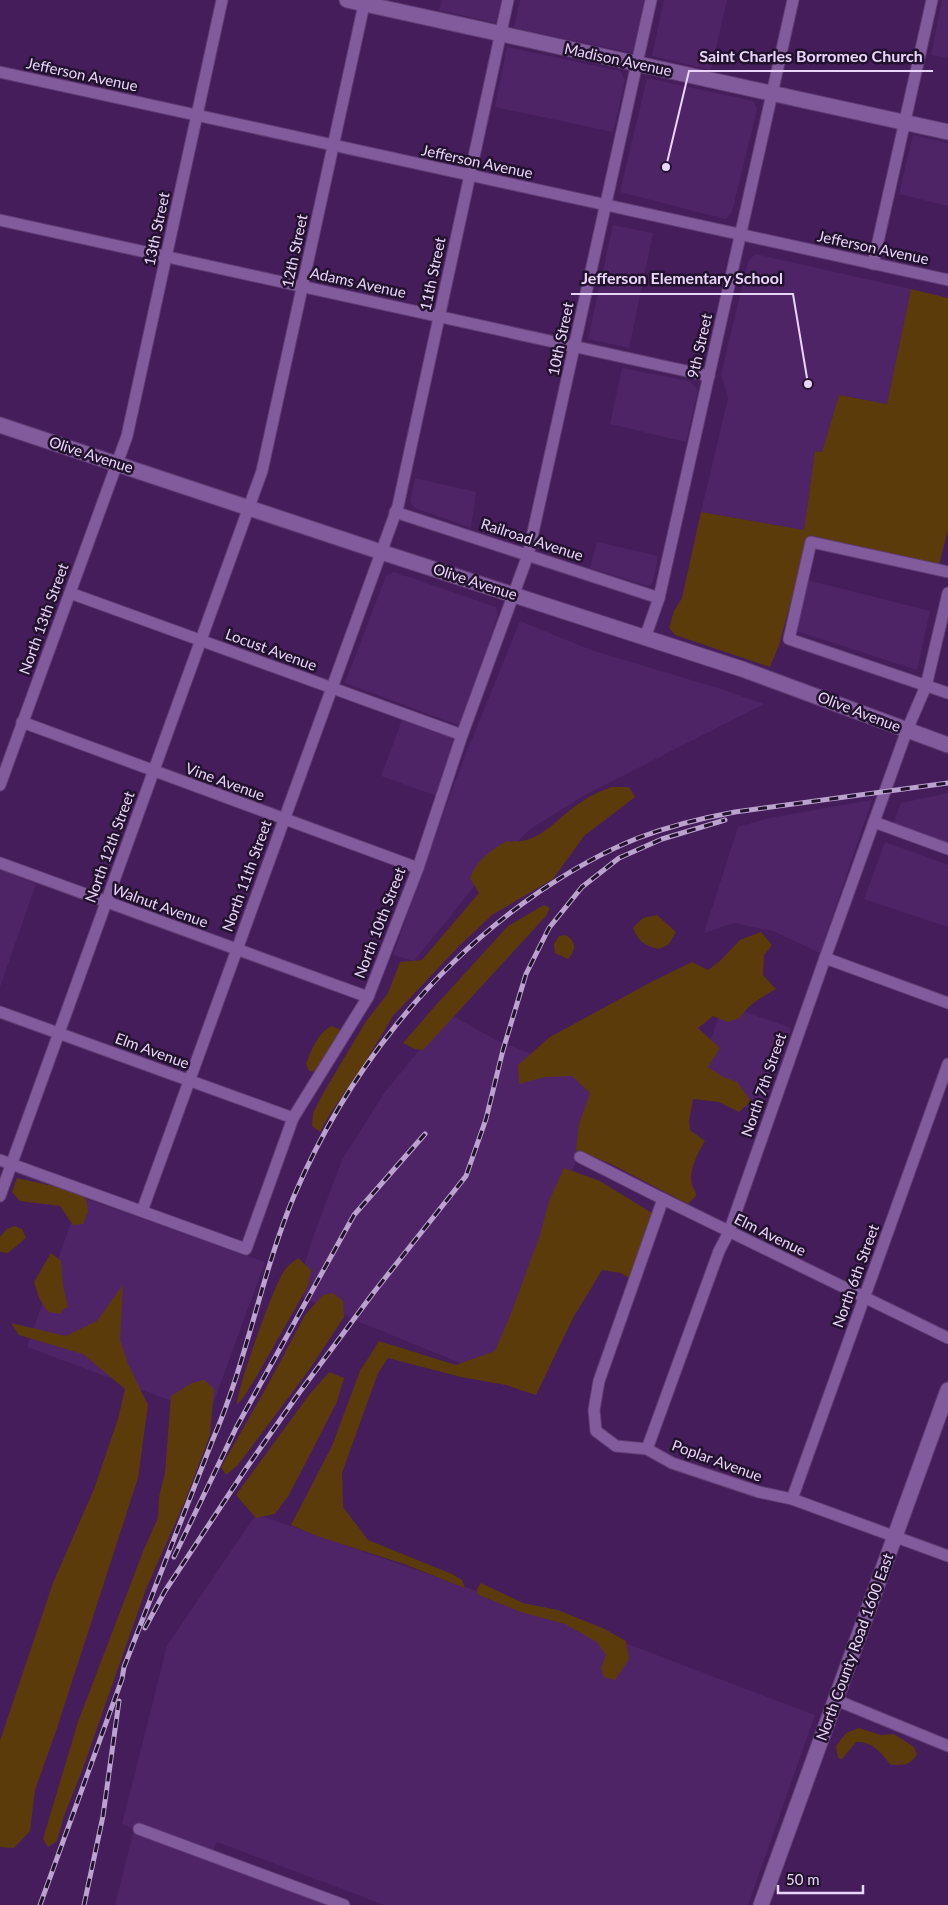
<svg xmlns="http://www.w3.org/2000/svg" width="948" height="1905" viewBox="0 0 948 1905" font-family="Lato,sans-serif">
  <rect width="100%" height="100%" fill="#441d5a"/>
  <g fill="#4f2467">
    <path d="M442 0H501L496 23 439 10Z"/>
    <path d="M520 0H644L633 53 514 28Z"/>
    <path d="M664 0H727L711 70 652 56Z"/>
    <path d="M942 0H948V58L931 55Z"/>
    <path d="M507 47 620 71 625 80 613 132 495 107Z"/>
    <path d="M647 78 753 101 757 109 732 212 725 219 620 192Z"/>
    <path d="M913 135 948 143V206L899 194Z"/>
    <path d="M613 225 653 233 629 348 588 339Z"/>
    <path d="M755 254 911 289 887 404 839 395 822 452 815 451 804 530 701 512 728 398 721 374 748 262Z"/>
    <path d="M622 368 689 381 698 390 686 442 610 424Z"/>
    <path d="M415 478 476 492 471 528 415 508 410 502Z"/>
    <path d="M597 542 658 556 653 582 649 586 590 568Z"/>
    <path d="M394 572 496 607 498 615 462 723 458 725 345 683 386 576Z"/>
    <path d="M807 580 930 611 917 670 796 631Z"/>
    <path d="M520 621 591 650 721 689 764 704 585 795 530 829 510 850 489 868 414 961 393 955 457 776Z"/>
    <path d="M402 720 451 737 455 746 437 796 381 776Z"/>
    <path d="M948 793V843L893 824 901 803Z"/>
    <path d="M872 800 820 953 773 931 734 923 704 933 738 827 769 818Z"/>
    <path d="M885 842 948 865V927L864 899Z"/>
    <path d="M0 870 36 884 0 987Z"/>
    <path d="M723 1004 791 1028 761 1113 694 1087Z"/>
    <path d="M449 1014 496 1040 607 1084 490 1375 362 1323 296 1294 313 1237 342 1160 384 1093Z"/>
    <path d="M80 1197 265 1262 209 1415 27 1347Z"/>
    <path d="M256 1514 617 1640 815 1715 748 1905H384L217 1842 210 1858 329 1905H115L134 1829 122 1824 167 1646Z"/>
  </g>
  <g fill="#5c3b0a">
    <path d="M911 289 948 298V530L939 565 809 535 779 645 770 667 675 635 669 628 674 611 682 598 701 512 804 530 815 451 822 452 839 395 887 404Z"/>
    <path d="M611 787H629L635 797 584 836 553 879 492 915 458 947 393 1016 366 1061 328 1117 320 1132 312 1126 313 1113 324 1092 365 1023 388 993 400 962 422 960 479 893 470 878C477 860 491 850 507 841 541 846 557 816 583 801 591 795 602 791 611 787Z"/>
    <path d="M544 905 550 908 546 916 423 1050 415 1049 403 1043 436 1005 508 926Z"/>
    <path d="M657 915 676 932 669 944 659 949C645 946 638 941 633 928L643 918Z"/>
    <path d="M761 932 772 945 764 955 763 975 776 989C762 997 748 1004 740 1018L728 1022 713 1016 698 1028 720 1048 708 1067 723 1077 737 1082 751 1101 739 1112 719 1102 693 1099 689 1121 690 1130 705 1141C698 1152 688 1172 692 1185 694 1189 696 1191 696 1196L688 1204 609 1163 576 1150 579 1124 590 1093 572 1076 545 1077 519 1084 518 1065 550 1037 653 981 692 962 708 970 720 961 740 940Z"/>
    <path d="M566 935C576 942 577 949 568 959L555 953 554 944 559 936Z"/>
    <path d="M332 1026 343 1031 317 1072 309 1071 306 1064C311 1051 318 1032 332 1026Z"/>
    <path d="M564 1168 600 1181 652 1213 655 1230 633 1281 621 1273 602 1270 573 1318 536 1395 506 1385 461 1377 388 1358 378 1373 342 1473 343 1507 368 1540 452 1574 462 1580 465 1588 404 1564 317 1536 291 1525 332 1446 360 1371 379 1341 456 1365 495 1351 512 1311 540 1235 549 1201Z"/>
    <path d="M17 1178 76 1191 86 1199 88 1211 83 1224 73 1225 60 1206 20 1201 12 1192Z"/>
    <path d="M15 1226 22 1229 26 1238 8 1253 0 1252V1237L7 1229Z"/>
    <path d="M51 1253 61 1261 63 1286 68 1307 62 1310 61 1314 48 1312 39 1298 34 1282Z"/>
    <path d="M298 1258 311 1270 308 1286 255 1379 243 1398 237 1405C236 1391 274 1285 284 1271 287 1266 293 1262 298 1258Z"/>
    <path d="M123 1285 120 1340 128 1364 148 1405 138 1478 56 1731 35 1790 30 1831 14 1848 0 1847V1741L53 1583 94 1489 118 1419 125 1389 83 1354 19 1335 11 1323 66 1336 97 1321Z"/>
    <path d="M333 1293 343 1301 344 1317 309 1370 238 1465 226 1475 221 1467 265 1390 305 1315 323 1295Z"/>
    <path d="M329 1372 344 1378 337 1402 289 1495 275 1514 256 1518 236 1495 309 1395Z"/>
    <path d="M205 1380 214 1389 210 1435 185 1501 146 1589 83 1768 64 1816 57 1841 48 1847 43 1839 78 1722 144 1549 158 1518 159 1497 165 1473 171 1396 192 1383Z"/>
    <path d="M481 1583 523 1603 558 1610 605 1629 626 1641 629 1659 615 1680 604 1677 601 1668 606 1655 597 1642 565 1624 521 1612 477 1594V1589Z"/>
    <path d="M859 1728 881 1735 894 1734 914 1747 917 1754C910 1766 904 1765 891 1765 881 1753 873 1741 856 1742L842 1759 838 1758 836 1746 846 1733Z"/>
  </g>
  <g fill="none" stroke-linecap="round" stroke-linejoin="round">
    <defs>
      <g id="street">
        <path d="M0 72 948 280"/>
        <path d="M0 220 709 376"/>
        <path d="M873 264 932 0"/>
        <path d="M395 512 659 598"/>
        <path d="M948 572 811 542 789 639 948 693"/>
        <path d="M70 593 462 735"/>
        <path d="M645 638 659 598 793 0"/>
        <path d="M22 722 418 868"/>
        <path d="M0 785 127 436 222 0"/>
        <path d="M874 822 948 849"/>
        <path d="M0 863 368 997"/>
        <path d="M825 958 948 1003"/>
        <path d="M0 1012 293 1118"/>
        <path d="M580 1157 663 1199 948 1338"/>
        <path d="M0 1160 246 1249 293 1118 368 997 418 868 462 735 528 555 651 0"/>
        <path d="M0 1196 262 471 365 0"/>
        <path d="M663 1199 599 1381 594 1410 596 1431 616 1446 647 1449 672 1463 759 1492 792 1499 948 1556"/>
        <path d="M142 1211 398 506 508 0"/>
        <path d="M647 1449 719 1251 729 1232 825 958 907 730 926 686 948 593"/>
        <path d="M792 1499 948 1064"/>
        <path d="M836 1700 948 1746"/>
        <path d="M139 1829 344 1905"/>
      </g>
      <g id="secondary">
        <path d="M347 0 948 132"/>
        <path d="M0 425 381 552 742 669 948 745"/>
        <path d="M761 1905 948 1390"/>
      </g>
    </defs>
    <use href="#street" stroke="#603c73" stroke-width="13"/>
    <use href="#secondary" stroke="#603c73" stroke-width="17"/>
    <use href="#street" stroke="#825b9d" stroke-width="11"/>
    <use href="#secondary" stroke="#825b9d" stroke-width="15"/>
    <defs>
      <g id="rail">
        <path d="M174 1557 236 1428 354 1215 425 1134"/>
        <path d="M145 1628 165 1591 245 1470 299 1393 374 1292 466 1176 486 1119 503 1050 526 974 549 928 582 887 619 858 662 839 725 820"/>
        <path d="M40 1905 122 1679 124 1667 213 1439C247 1361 261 1275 294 1196 346 1074 430 967 539 892 570 871 603 852 638 838 670 826 702 818 735 812L948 783"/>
        <path d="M84 1905 103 1816 119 1701"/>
      </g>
    </defs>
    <use href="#rail" stroke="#bca2ce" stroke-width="5"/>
    <use href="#rail" stroke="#22122d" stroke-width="3" stroke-dasharray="9" stroke-linecap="butt"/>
  </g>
  <g text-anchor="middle" stroke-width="5" stroke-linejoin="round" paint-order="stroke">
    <g font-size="15" fill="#ead5fa" stroke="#22122d">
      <text transform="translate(618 60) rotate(12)" y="5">Madison Avenue</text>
      <text transform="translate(82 75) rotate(12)" y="5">Jefferson Avenue</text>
      <text transform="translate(477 162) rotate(12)" y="5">Jefferson Avenue</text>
      <text transform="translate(157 229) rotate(-78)" y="5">13th Street</text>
      <text transform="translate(873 248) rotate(12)" y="5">Jefferson Avenue</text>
      <text transform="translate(295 251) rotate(-78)" y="5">12th Street</text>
      <text transform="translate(433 274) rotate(-78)" y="5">11th Street</text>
      <text transform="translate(358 283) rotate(12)" y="5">Adams Avenue</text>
      <text transform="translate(561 339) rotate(-78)" y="5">10th Street</text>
      <text transform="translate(700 346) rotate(-77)" y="5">9th Street</text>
      <text transform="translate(91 455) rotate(18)" y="5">Olive Avenue</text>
      <text transform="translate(532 540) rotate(18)" y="5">Railroad Avenue</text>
      <text transform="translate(475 582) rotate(18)" y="5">Olive Avenue</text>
      <text transform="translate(44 619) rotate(-70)" y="5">North 13th Street</text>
      <text transform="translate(271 650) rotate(20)" y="5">Locust Avenue</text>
      <text transform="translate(859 712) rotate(21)" y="5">Olive Avenue</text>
      <text transform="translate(225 782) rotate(20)" y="5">Vine Avenue</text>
      <text transform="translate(110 847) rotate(-70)" y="5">North 12th Street</text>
      <text transform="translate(247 876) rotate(-70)" y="5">North 11th Street</text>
      <text transform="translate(160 906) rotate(20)" y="5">Walnut Avenue</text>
      <text transform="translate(380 923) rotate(-69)" y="5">North 10th Street</text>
      <text transform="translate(152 1051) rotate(20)" y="5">Elm Avenue</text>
      <text transform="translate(764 1085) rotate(-71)" y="5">North 7th Street</text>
      <text transform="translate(770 1235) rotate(26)" y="5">Elm Avenue</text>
      <text transform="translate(856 1276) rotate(-70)" y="5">North 6th Street</text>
      <text transform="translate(717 1461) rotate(20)" y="5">Poplar Avenue</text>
      <text transform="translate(855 1647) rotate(-70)" y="5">North County Road 1600 East</text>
    </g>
  </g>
  <path fill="none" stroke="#ead5fa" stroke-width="2" d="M666 167L689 71H933M808 384L793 294H571"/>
  <g fill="#ead5fa" stroke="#22122d" stroke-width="2">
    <circle cx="666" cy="167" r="5"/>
    <circle cx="808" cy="384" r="5"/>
  </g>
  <g font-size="16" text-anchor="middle" font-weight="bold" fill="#ead5fa" stroke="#22122d" stroke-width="5" stroke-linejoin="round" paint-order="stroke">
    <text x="811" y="62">Saint Charles Borromeo Church</text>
    <text x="682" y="284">Jefferson Elementary School</text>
  </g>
  <path d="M778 1885v8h85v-8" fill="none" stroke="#ead5fa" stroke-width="2.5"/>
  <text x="786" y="1885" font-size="15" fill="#ead5fa" stroke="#22122d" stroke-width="4" paint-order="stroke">50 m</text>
</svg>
